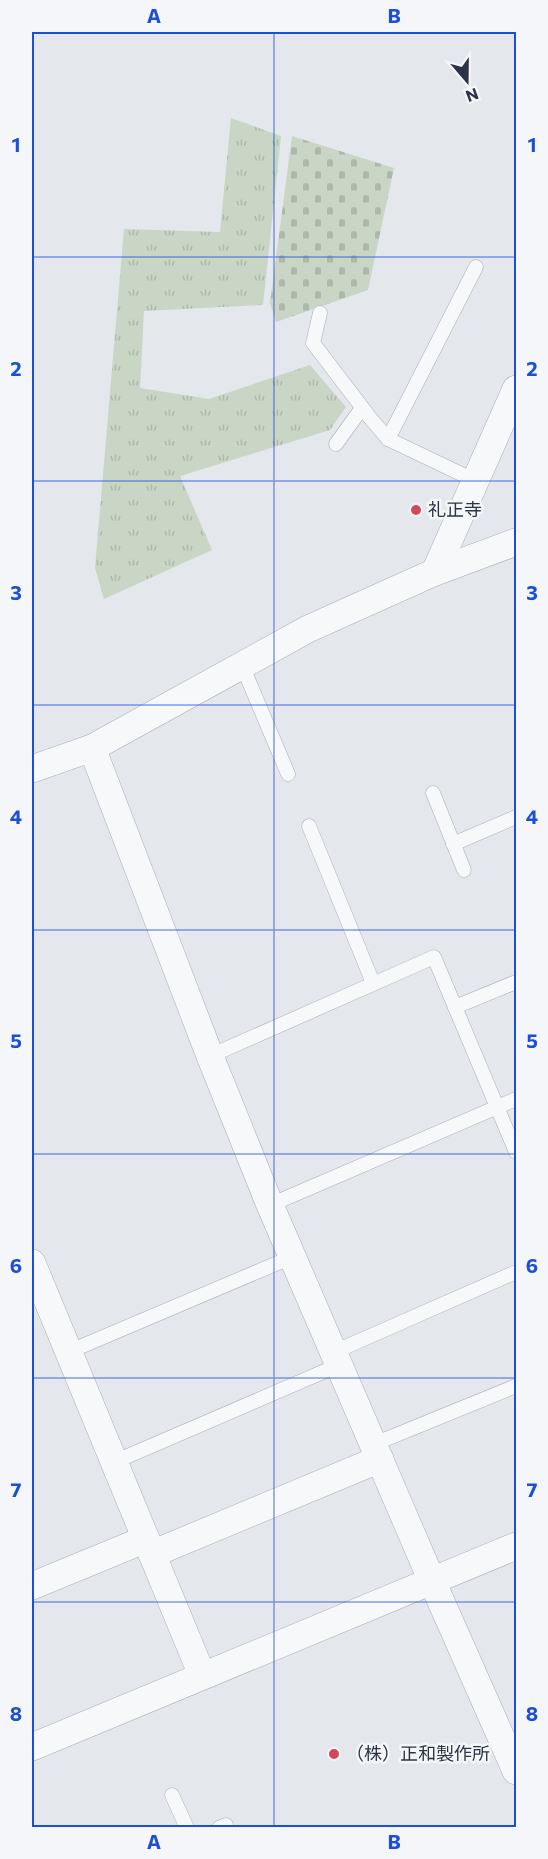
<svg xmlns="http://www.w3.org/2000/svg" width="548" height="1859" viewBox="0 0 548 1859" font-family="Commissioner,'Noto Sans JP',sans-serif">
  <defs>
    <pattern id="grass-tufts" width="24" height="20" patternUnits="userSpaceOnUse" patternTransform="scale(1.5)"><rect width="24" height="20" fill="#c9d6c5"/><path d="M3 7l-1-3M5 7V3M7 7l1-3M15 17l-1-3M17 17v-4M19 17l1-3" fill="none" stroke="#adb8ab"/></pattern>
    <pattern id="cemetery-stones" width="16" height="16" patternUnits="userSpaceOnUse" patternTransform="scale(1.5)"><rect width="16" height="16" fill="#c9d6c5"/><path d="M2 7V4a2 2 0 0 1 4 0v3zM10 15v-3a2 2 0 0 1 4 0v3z" fill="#adb8ab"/></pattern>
  </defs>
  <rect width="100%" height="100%" fill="#e4e7ec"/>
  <path fill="url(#grass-tufts)" d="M231 118 281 136 263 305 144 311 140 388 209 399 310 365 346 407 330 430 180 476 212 550 104 599 95 568 124 229 220 232Z"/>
  <path fill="url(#cemetery-stones)" d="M292 136 394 168 368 290 276 322 270 303Z"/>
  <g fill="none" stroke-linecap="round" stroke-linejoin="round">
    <defs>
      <g id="lane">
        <path d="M320 313 313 343 371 419 388 439 476 481"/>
        <path d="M388 439 476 267"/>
        <path d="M336 444 362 408"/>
        <path d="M242 665 288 774"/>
        <path d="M433 793 464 870"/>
        <path d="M309 826 373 983"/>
        <path d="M453 844 516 817"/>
        <path d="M455 1007 516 982"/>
        <path d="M210 1056 434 957 516 1152"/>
        <path d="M270 1205 516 1099"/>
        <path d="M68 1352 292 1257"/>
        <path d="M334 1352 516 1272"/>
        <path d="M374 1444 516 1386"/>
        <path d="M114 1462 339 1365"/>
        <path d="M172 1795 187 1828"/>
        <path d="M219 1828 226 1825"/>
      </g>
      <g id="street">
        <path d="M435 572 516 389"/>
        <path d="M92 748 210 1056 270 1205 432 1581 516 1771"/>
        <path d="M32 769 92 748 308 629 435 572 516 542"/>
        <path d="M32 1263 202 1675"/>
        <path d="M152 1554 380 1459"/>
        <path d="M32 1586 146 1539"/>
        <path d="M32 1747 516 1546"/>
      </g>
    </defs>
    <use href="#lane" stroke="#a9aeb7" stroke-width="15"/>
    <use href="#street" stroke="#a9aeb7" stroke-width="28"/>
    <use href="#lane" stroke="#f7f8fa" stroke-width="14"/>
    <use href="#street" stroke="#f7f8fa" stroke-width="27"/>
  </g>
  <path fill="none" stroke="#1d4ed8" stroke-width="1.5" stroke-opacity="0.55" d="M274 32V1828M32 257H516M32 481H516M32 705H516M32 930H516M32 1154H516M32 1378H516M32 1602H516"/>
  <g fill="#d1495b" stroke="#f4f6f9" stroke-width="2">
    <circle cx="416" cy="510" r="6"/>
    <circle cx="334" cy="1754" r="6"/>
  </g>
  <g text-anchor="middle" stroke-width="5" stroke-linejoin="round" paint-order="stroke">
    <g font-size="18" fill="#2b3445" stroke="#f4f6f9" text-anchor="start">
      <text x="428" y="516">礼正寺</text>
      <text x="346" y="1760">（株）正和製作所</text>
    </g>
  </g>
  <rect width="548" height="1859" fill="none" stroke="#f4f6f9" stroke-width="66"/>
  <g transform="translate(467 81) rotate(160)" stroke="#f4f6f9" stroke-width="4.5" paint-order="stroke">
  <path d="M0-4.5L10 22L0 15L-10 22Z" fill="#2b3445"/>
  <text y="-9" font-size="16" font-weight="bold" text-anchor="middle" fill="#2b3445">N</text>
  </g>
  <rect x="33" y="33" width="482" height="1793" fill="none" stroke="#1d4ed8" stroke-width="2"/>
  <g font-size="20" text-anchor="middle" font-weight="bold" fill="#1d4ed8">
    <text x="154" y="23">A</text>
    <text x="394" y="23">B</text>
    <text x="16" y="152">1</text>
    <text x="532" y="152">1</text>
    <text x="16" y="376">2</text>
    <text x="532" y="376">2</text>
    <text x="16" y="600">3</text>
    <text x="532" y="600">3</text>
    <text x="16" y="824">4</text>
    <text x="532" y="824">4</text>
    <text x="16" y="1048">5</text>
    <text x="532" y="1048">5</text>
    <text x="16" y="1273">6</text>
    <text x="532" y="1273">6</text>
    <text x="16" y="1497">7</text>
    <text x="532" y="1497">7</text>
    <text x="16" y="1721">8</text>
    <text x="532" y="1721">8</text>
    <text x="154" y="1849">A</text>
    <text x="394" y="1849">B</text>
  </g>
</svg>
